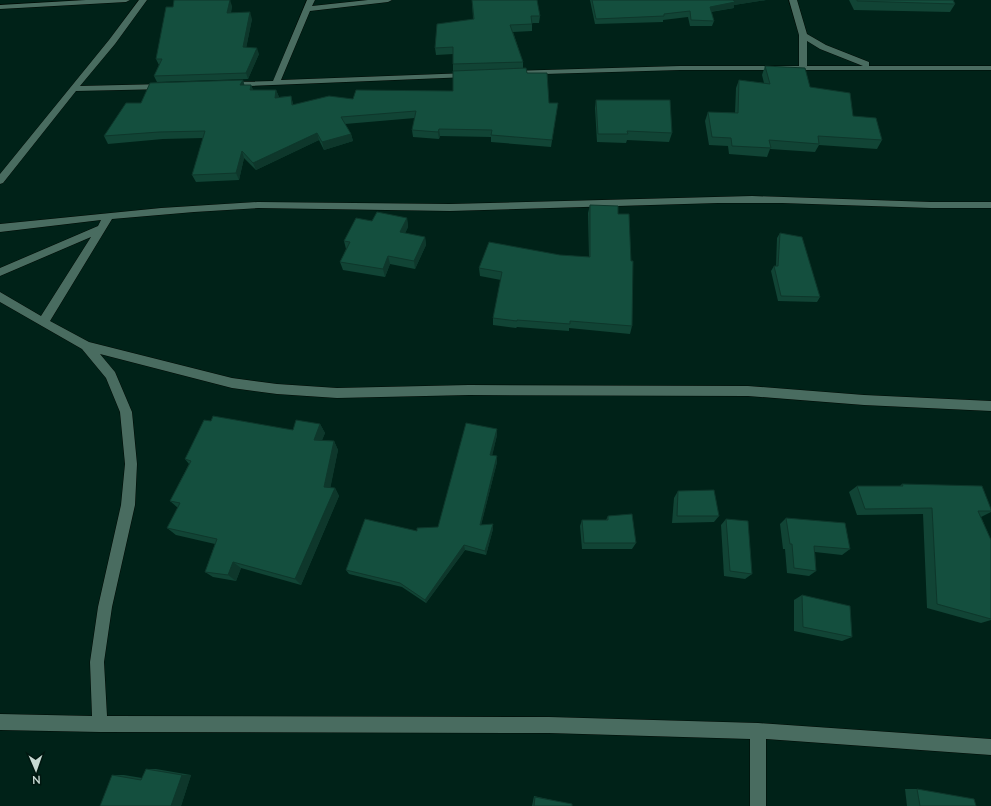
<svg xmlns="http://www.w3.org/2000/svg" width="991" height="806" viewBox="0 0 991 806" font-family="Lato,sans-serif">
  <rect width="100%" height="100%" fill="#002218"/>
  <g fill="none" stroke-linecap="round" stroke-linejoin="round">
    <defs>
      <g id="minor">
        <path d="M86 0H130L126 2 0 9V5Z"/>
        <path d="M139 0H147L115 44 80 86 164 84 167 85 168 87 167 89 76 91 3 183 0 184V174L109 40Z"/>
        <path d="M307 0H315L312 6 368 0H392L388 2 310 11 281 80 468 73 472 75 468 77 226 87 225 85 226 83 229 82 273 81Z"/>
        <path d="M789 0H797L807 34 826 45 869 62V66H991V70H680L510 75 506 73 510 71 680 66H799V35ZM807 41 820 49 863 66H807Z"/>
        <path d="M752 196 931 202H991V208H931L782 203H718L450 211 258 208 194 212 112 219 50 321 89 342 232 378 277 384 337 388 469 385 748 386 864 395 991 401V411L864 405 748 396 469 395 337 398 277 394 232 388 100 354 115 372 132 412 137 464 135 505 112 607 104 662 107 716 549 717 758 723 991 739V755L766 739V806H750V739L549 733 100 732 0 730V714L92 716 90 662 98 607 121 505 125 464 120 412 106 378 82 349 0 302V292L41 316 91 237 0 276V268L98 226 101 220 0 232V224L161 208 258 202 450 204Z"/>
      </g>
    </defs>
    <use href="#minor" stroke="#000a04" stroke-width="1"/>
    <use href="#minor" fill="#496c60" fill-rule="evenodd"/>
  </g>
  <g fill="#114435">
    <path d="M213 0 232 6 231 13 252 19 246 48 259 54 248 79 157 82 154 76 159 65 156 59 173 7Z"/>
    <path d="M472 0 540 16 539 23H532V31L513 32 523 62V68L549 103H558L551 147 491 142V137L440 136 439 139 413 137 412 130 415 118 345 124 351 134 353 141 324 150 319 140 256 170 244 158 239 180 196 182 192 175 203 138 163 139 108 144 104 136 243 80 244 85H251L253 90H276L279 97 291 96 293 105 353 99 453 91V54L436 55 435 48 473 19Z"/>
    <path d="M590 0H766L734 5V8L711 12 714 21 712 26H690L688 17 663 20V22L595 24Z"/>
    <path d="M849 0H953L955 4 950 12 854 10Z"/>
    <path d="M765 66 810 87 853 116 882 140 877 149 819 145 815 152 770 149 767 157 729 154 728 146 709 145 705 121 708 112 735 113 736 88 739 80 764 83 762 75Z"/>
    <path d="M596 100 672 133 669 142 627 140 626 143 597 142 595 108Z"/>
    <path d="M590 205 618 214 632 326 630 334 569 328V331L517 327 516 328 493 325V318L501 280 480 276 479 268 560 255 589 257 588 213Z"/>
    <path d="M407 218 408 227 405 233 425 237 426 245 415 269 390 264 385 277 343 270 340 262 346 249 344 241 372 221Z"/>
    <path d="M780 233 820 297 817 302 778 301 771 271 774 266H776L777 238Z"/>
    <path d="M211 421 293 430 320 424 325 433 322 440 334 441 338 450 330 488H335L339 496 301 585 241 568 236 581 213 577 205 572 215 544 176 535 167 528 178 508 170 501 189 464 185 459Z"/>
    <path d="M497 429V435L492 455 497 456V462L481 525 493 529 486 555 465 550 426 603 402 587 349 574 346 570 417 531 438 527Z"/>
    <path d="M902 484 991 509V512L981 517 991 540V620L981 623 927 608 923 514 857 515 849 492 857 486H900Z"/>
    <path d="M678 491 719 516 714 522 672 523 674 498Z"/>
    <path d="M608 516 636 543 632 549H582L580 526 582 520H606Z"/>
    <path d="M786 518 850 549 842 555 815 552 816 571 809 576 787 573 785 549H783L780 524Z"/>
    <path d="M726 519 752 574 745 579 724 576 721 525Z"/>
    <path d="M802 595 852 637 842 641 794 631V600Z"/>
    <path d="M146 769H156L191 775 181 806 112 775H124L142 778Z"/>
    <path d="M905 789H917L976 806H907Z"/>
    <path d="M534 796 570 804 572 806H532Z"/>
  </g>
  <g fill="#0e372b">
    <path d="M230 0 232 6 229 20 227 13Z"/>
    <path d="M733 0H766L734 5V8L708 12 710 7Z"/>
    <path d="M250 12 252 19 245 54 243 47Z"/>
    <path d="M257 48 259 54 248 79 246 73Z"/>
    <path d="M243 80 245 87 240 85Z"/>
    <path d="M251 85 254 92 250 90Z"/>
    <path d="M276 90 279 97 277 105 275 98Z"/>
    <path d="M291 96 293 103 294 112 292 105Z"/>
    <path d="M439 129 440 136 439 139 438 132Z"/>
    <path d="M317 133 319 140 256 170 253 163Z"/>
    <path d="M351 134 353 141 324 150 322 142Z"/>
    <path d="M242 151 244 158 239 180 236 173Z"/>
    <path d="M407 218 408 227 402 240 400 232Z"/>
    <path d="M425 237 426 245 415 269 414 261Z"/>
    <path d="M388 256 390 264 385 277 383 269Z"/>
    <path d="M320 424 325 433 319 448 314 440Z"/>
    <path d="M497 429V435L491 461 490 455Z"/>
    <path d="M334 441 338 450 329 495 324 487Z"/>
    <path d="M497 456V462L480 529V525Z"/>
    <path d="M335 488 339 496 301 585 295 579Z"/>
    <path d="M493 524V529L486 555 485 551Z"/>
    <path d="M464 545 465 550 426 603 425 600Z"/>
    <path d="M233 562 241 568 236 581 228 575Z"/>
    <path d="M182 775H191L181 806H171Z"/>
  </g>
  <g fill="#144f3e" stroke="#0e372b">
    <path d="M174 0H230L227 13 250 12 243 47 257 48 246 73 154 76 162 59H156L166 7H173Z"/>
    <path d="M472 0H537L540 16H531L532 24 510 25 523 62 453 64V47L435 48 437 24 474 19Z"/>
    <path d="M592 0H735H733L735 2 710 7 714 21 691 20 690 11 664 14V16L596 19Z"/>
    <path d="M857 0H953L955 4 857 1Z"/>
    <path d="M765 66 805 68 810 87 850 93 853 116 876 118 882 140 818 136 819 144 769 140 771 148 732 146 731 138 712 137 708 112 738 113 739 80 770 84Z"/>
    <path d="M526 68 527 73H547L549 103H558L552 140 491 135 492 130 439 129 438 132 412 130 416 111 341 117 351 134 322 142 317 133 253 163 242 151 236 173 192 175 205 131 159 132 104 136 126 103H141L150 83 243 80 240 85H251L250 90H276L275 98 291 96 292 105 329 96 353 99 356 90 453 91V71Z"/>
    <path d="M596 100H670L672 133 627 131 628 134H598Z"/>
    <path d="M590 205 618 206V214H629L631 261H633L632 326 570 321V324L517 320V321L493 318 502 272 479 268 489 242 560 255 590 257Z"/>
    <path d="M377 212 407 218 400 232 425 237 414 261 388 256 383 269 340 262 350 242 344 241 356 218 372 221Z"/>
    <path d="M780 233 802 237 820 297 781 296 774 266H778Z"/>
    <path d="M213 416 293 430 296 420 320 424 314 440 334 441 324 487 335 488 295 579 233 562 228 575 205 572 217 539 167 528 180 503 170 501 191 461 185 459 204 420 211 421Z"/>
    <path d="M466 423 497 429 490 455 497 456 480 525 493 524 485 551 464 545 425 600 400 583 346 570 365 519 417 531V528L438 527Z"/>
    <path d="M902 484 982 486 991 509V511H978L991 540V619L937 604 932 508 865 509 857 486H903Z"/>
    <path d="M714 490 719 516H677L678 491Z"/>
    <path d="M632 514 636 543H584L582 520H608V516Z"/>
    <path d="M786 518 845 523 850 549 814 546 816 571 794 568 792 544H790Z"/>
    <path d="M726 519 748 521 752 574 730 571Z"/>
    <path d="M802 595 850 606 852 637 803 627Z"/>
    <path d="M146 769 182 775 171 806H100L112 775 141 780Z"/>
    <path d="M917 789 974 799 976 806H920Z"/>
    <path d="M535 797 572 804V806H534Z"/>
  </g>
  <g transform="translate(36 770) rotate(178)" stroke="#001710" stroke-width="3" paint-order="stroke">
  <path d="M0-3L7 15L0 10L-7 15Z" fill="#c7d9d2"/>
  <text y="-6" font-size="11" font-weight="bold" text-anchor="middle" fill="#c7d9d2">N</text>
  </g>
</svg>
